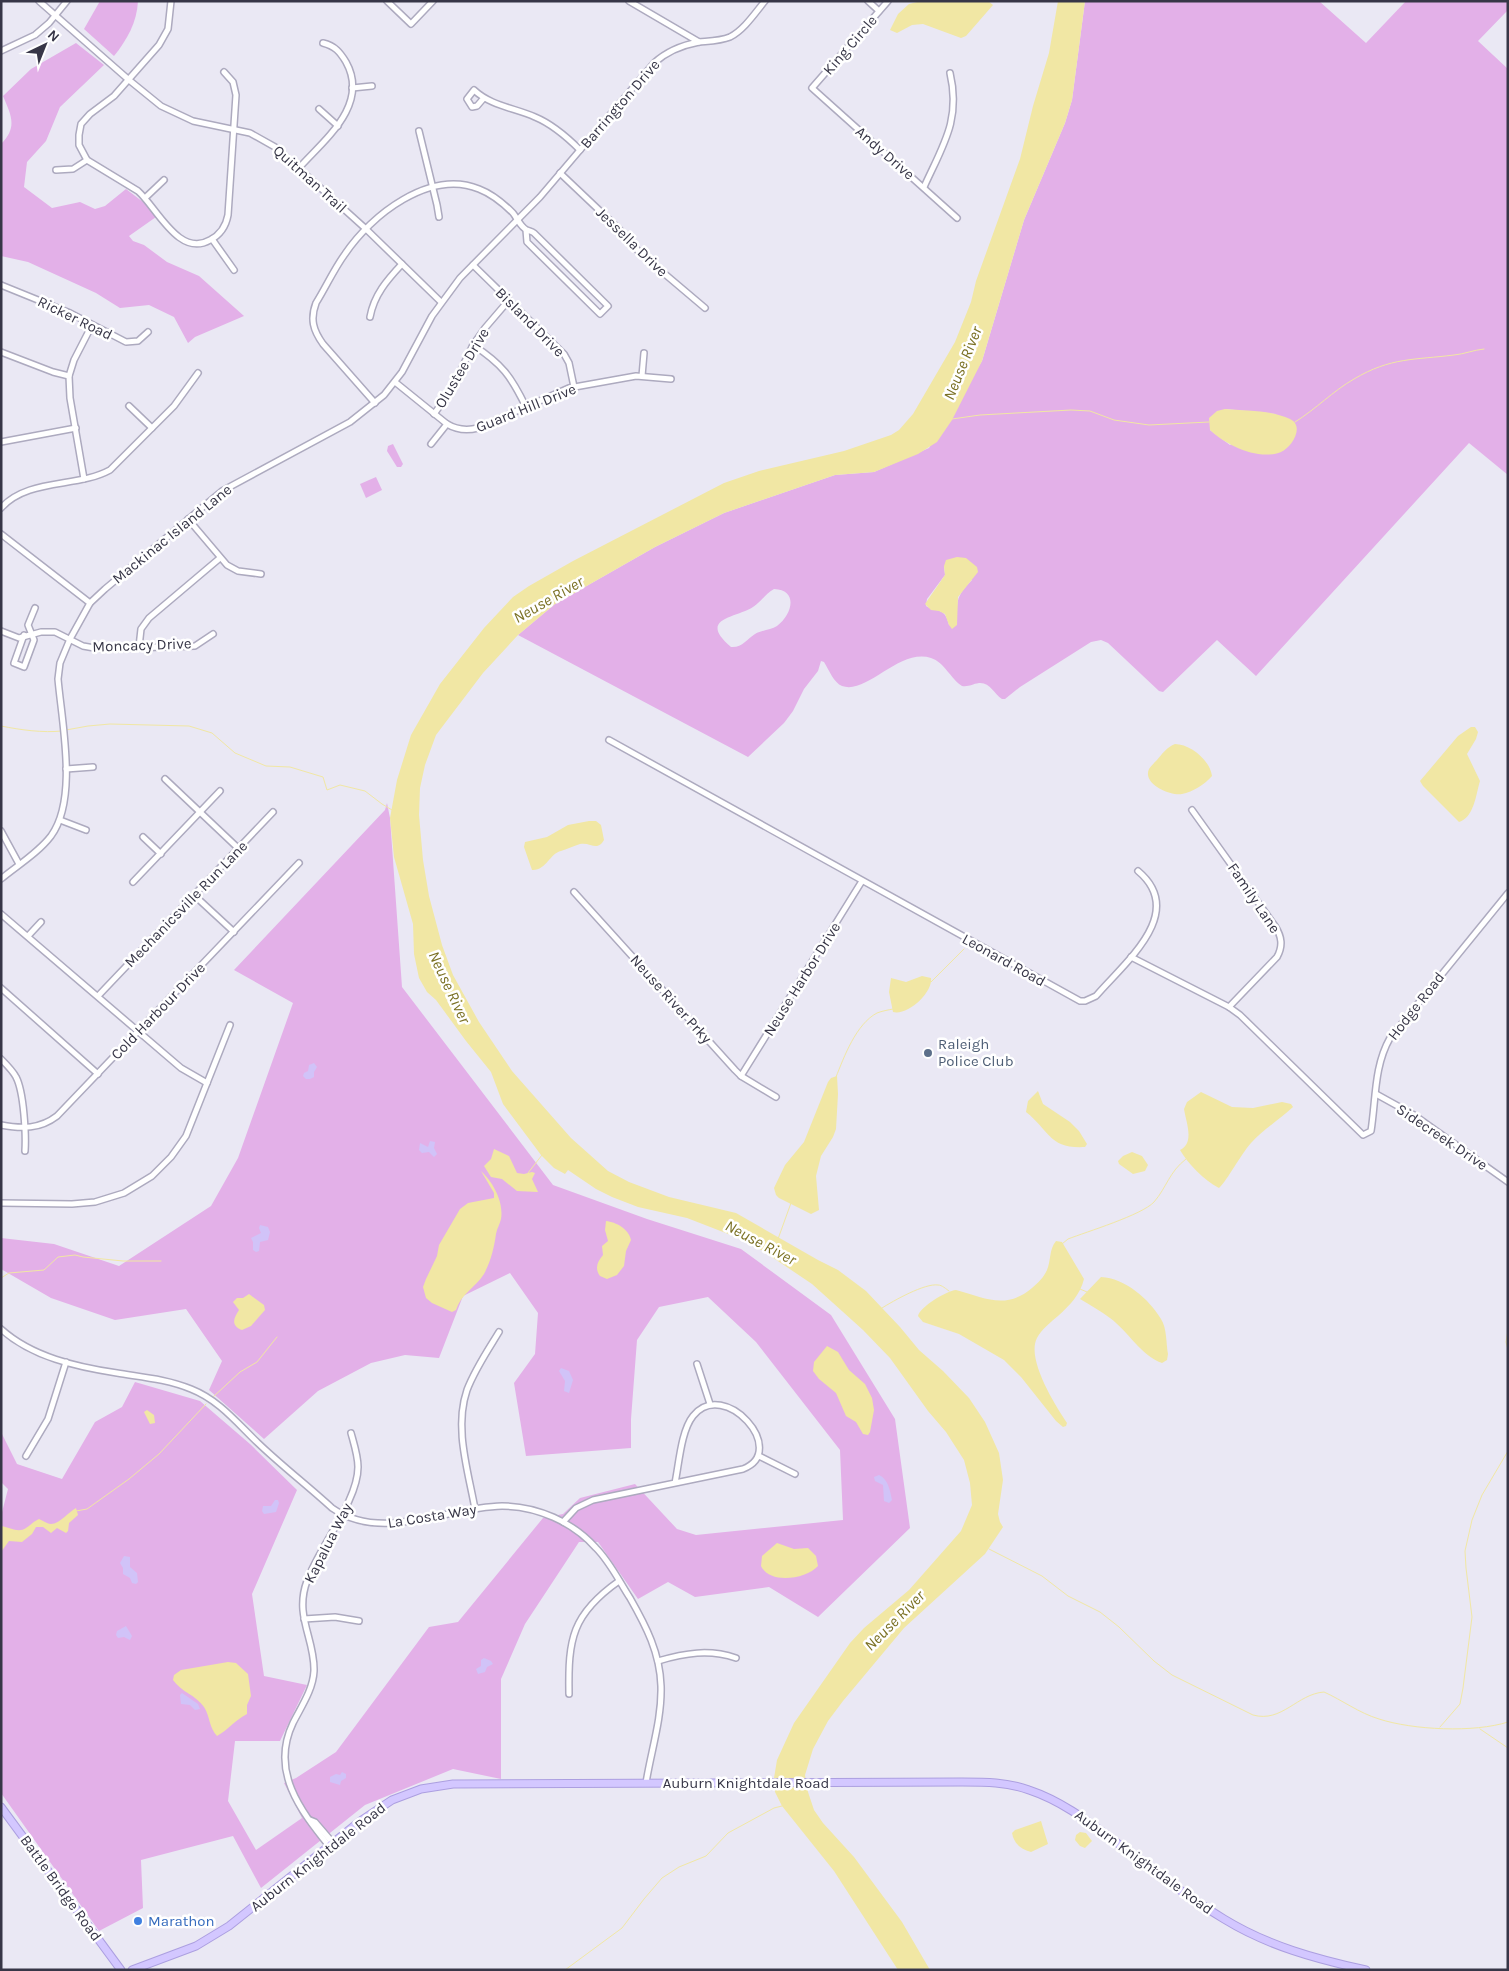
<svg xmlns="http://www.w3.org/2000/svg" width="1509" height="1971" viewBox="0 0 1509 1971" font-family="Karla,sans-serif">
  <rect width="100%" height="100%" fill="#eae8f4"/>
  <g fill="#e3b0e8" fill-rule="evenodd">
    <path d="M100 1H138C137 22 127 40 114 56L84 29Z"/>
    <path d="M1085 1H1319L1366 43 1406 1H1508V10L1478 41 1508 69V475L1469 443 1256 676 1217 640 1163 692 1159 691 1108 643 1101 640 1091 642 1020 687 1005 699H1002C994 694 990 682 979 683 972 684 969 687 962 686 951 679 944 662 931 658 899 648 867 695 842 686 834 683 829 670 824 662L821 661 818 671 804 689 793 711 784 723 748 757 518 635 555 604 655 547 724 513 835 475 874 472 929 448 982 361 1024 220 1065 123 1072 100ZM1225 409 1276 414 1230 445 1210 430ZM944 566 972 580C955 597 957 602 957 625H949C945 607 938 613 926 606L927 599 945 575ZM774 589C799 590 792 615 777 626 771 630 762 630 755 634 747 639 742 648 731 647 697 618 736 618 753 607 761 602 765 594 774 589Z"/>
    <path d="M76 43 104 65 60 107 46 141 27 162 24 187 52 208 80 202 95 209 105 206 126 189 143 202 156 217 129 236 133 241 144 245 167 262 199 276 244 316 195 337 188 343 174 317 149 305 120 308 96 293 28 262 1 256V144C18 127 11 115 3 96L31 69Z"/>
    <path d="M393 444 403 464 401 467H397L387 451 388 446Z"/>
    <path d="M376 477 382 490 366 498 360 484Z"/>
    <path d="M387 803 390 818 402 987 553 1185 647 1219 741 1249 831 1315 895 1419 910 1528 818 1617 769 1587 695 1597 668 1582 638 1599 598 1542H579L525 1624 501 1679V1779L453 1769 365 1805 261 1888 233 1836 141 1860 143 1908 99 1931 1 1793V1516L8 1489 1 1482V1432L17 1464 62 1479 95 1422 122 1407 135 1382 200 1401 250 1444 297 1490 252 1594 264 1676 307 1685 280 1741H235L228 1801 256 1850 302 1818 284 1783 296 1778 336 1752 429 1627 458 1622 543 1518 563 1514 580 1498 635 1484 677 1529 696 1535 843 1520 840 1450 756 1342 708 1297 659 1307 637 1340 631 1419V1448L526 1456 514 1383 535 1354 538 1313 510 1273 463 1296 439 1358 405 1355 371 1363 318 1391 264 1439 209 1390 222 1361 186 1309 115 1320 51 1298 1 1269V1238L54 1244 119 1266 211 1206 238 1158 293 1003 234 970 385 810Z"/>
  </g>
  <g fill="#d1c3f8">
    <path d="M314 1063 317 1067 314 1072V1077L310 1079H306L303 1076 304 1073 308 1071 309 1065Z"/>
    <path d="M430 1141 435 1142 434 1148 437 1154 434 1157 429 1152 422 1153 419 1150 420 1143 428 1147Z"/>
    <path d="M260 1225 268 1227 270 1232 268 1240 260 1242 259 1251 256 1252 253 1250V1242L251 1238 261 1233 259 1228Z"/>
    <path d="M561 1368 569 1371 573 1380 569 1393 564 1391 565 1381 559 1371Z"/>
    <path d="M879 1475C888 1479 890 1490 892 1500L889 1503 884 1501 883 1485 875 1481 874 1477Z"/>
    <path d="M275 1500H278L279 1503 276 1512 264 1514 262 1511 263 1506H271Z"/>
    <path d="M124 1556 130 1557V1567L137 1573 138 1582 136 1584 132 1583 130 1578 123 1574V1568L120 1563Z"/>
    <path d="M126 1626 132 1636 130 1640 124 1637 118 1638 116 1635 117 1631Z"/>
    <path d="M484 1658 491 1661 493 1664 487 1667 485 1672 478 1674 476 1669 481 1666V1660Z"/>
    <path d="M182 1693 198 1704 200 1709 195 1710 190 1705 181 1704 180 1695Z"/>
    <path d="M342 1772 346 1774V1778L341 1781 340 1785 330 1782V1777L336 1774 340 1775Z"/>
  </g>
  <g fill="#f1e7a4">
    <path d="M921 1H988L993 5 966 36 961 38 923 24 912 25 897 33 890 30 898 14 909 4Z"/>
    <path d="M1058 1H1085L1072 100 1065 123 1024 220 982 361 952 420 937 442 918 454 874 472 835 475 724 513 655 547 555 604 518 635 483 673 436 735 425 765 420 788 419 815 423 860 429 896 442 945 453 975 479 1022 512 1071 571 1138 608 1171 629 1182 669 1197 736 1213 818 1260 838 1270 866 1291 900 1327 919 1350 943 1371 969 1398 985 1422 999 1453 1003 1480 998 1514 1000 1522 1003 1527 985 1554 904 1628 843 1701 828 1721 813 1749 805 1775 808 1792 814 1810 823 1823 854 1857 902 1922 930 1970H898L834 1871 782 1806 775 1792 774 1778 777 1760 794 1723 850 1643 864 1628 909 1590 961 1531 972 1505 970 1483 964 1460 946 1432 928 1411 890 1358 863 1330 812 1284 763 1251 736 1237 687 1218 638 1207 612 1197 596 1189 568 1170 565 1174 554 1168 541 1155 503 1104 491 1072 466 1041 436 1000 427 992 419 978 414 954 413 924 394 857 390 818 397 780 411 735 440 684 484 628 513 597 529 586 573 561 724 483 759 471 844 451 891 435 899 430 913 414 955 342 971 302 976 281 1020 159 1033 106 1049 53Z"/>
    <path d="M1225 409C1246 411 1271 410 1290 419 1305 426 1292 447 1281 452 1258 461 1226 445 1210 430L1209 418 1217 411Z"/>
    <path d="M957 557 966 558 977 567 978 572 958 597 957 625 952 629 949 625 945 614 939 611 931 610 925 604 945 575 944 566 946 560Z"/>
    <path d="M1471 727H1475L1478 732 1476 739 1467 754 1480 781C1476 794 1474 818 1459 822L1423 786 1420 781 1458 736Z"/>
    <path d="M1175 744C1190 744 1210 760 1212 776 1205 784 1193 792 1182 794 1171 796 1142 784 1149 769 1151 766 1155 762 1157 760 1162 754 1167 747 1175 744Z"/>
    <path d="M589 821H596L601 825 604 840C597 852 591 842 580 844 573 846 568 849 561 851 550 853 546 871 532 870L524 847 525 842 547 837 568 825Z"/>
    <path d="M922 976 931 978C933 993 907 1016 893 1012L889 992 891 978 906 982Z"/>
    <path d="M837 1076 838 1094 836 1129 833 1137 821 1156 816 1176 819 1210 811 1214 779 1198 776 1195 774 1188 785 1165 804 1142 828 1082 831 1078Z"/>
    <path d="M1038 1091 1043 1104 1070 1122 1079 1131 1087 1144 1085 1147C1049 1149 1050 1131 1026 1112L1028 1101Z"/>
    <path d="M1201 1092 1232 1107 1253 1108 1282 1102 1291 1104 1293 1107C1279 1120 1264 1129 1251 1143 1241 1154 1227 1181 1219 1188 1204 1180 1188 1164 1180 1150 1195 1143 1186 1122 1184 1109L1187 1102Z"/>
    <path d="M494 1149 509 1156 517 1173 524 1174 532 1172 535 1173 532 1179 538 1192 517 1191 502 1179 491 1177 484 1166 491 1159Z"/>
    <path d="M1132 1152 1142 1156 1148 1165 1145 1171 1133 1174 1119 1164 1118 1161 1123 1156Z"/>
    <path d="M481 1171C493 1182 504 1202 501 1219 500 1224 497 1228 496 1234 494 1248 491 1261 484 1274 475 1288 461 1294 456 1310L452 1312 432 1303 426 1298 423 1287 426 1279 437 1256 439 1245 460 1209 468 1203 494 1198V1193Z"/>
    <path d="M606 1221C616 1222 629 1229 631 1240L626 1251 624 1266 617 1275 607 1279 600 1276C594 1268 598 1261 603 1255L602 1246 608 1241 605 1230Z"/>
    <path d="M1056 1241 1062 1242 1084 1279C1080 1295 1070 1305 1058 1316 1051 1322 1041 1330 1037 1338 1026 1359 1055 1405 1067 1423L1066 1426 1063 1427 1056 1421 1021 1377 1004 1360 959 1334 923 1322 918 1316C920 1307 946 1291 956 1290 985 1298 1006 1310 1032 1288 1038 1283 1044 1277 1047 1270 1051 1261 1049 1249 1056 1241Z"/>
    <path d="M1101 1277C1125 1278 1149 1299 1161 1319 1167 1328 1166 1343 1168 1354L1167 1360 1162 1363C1141 1356 1128 1331 1110 1318 1101 1311 1090 1305 1080 1299Z"/>
    <path d="M249 1294 264 1305 265 1310 251 1326 242 1330C230 1325 234 1318 239 1310L233 1302 237 1298H243Z"/>
    <path d="M827 1346 838 1352 849 1370 865 1384 872 1398 874 1410 870 1432 868 1435 863 1434 856 1422 846 1416 836 1393 819 1379 813 1371 814 1362Z"/>
    <path d="M147 1410 154 1415 155 1423 150 1424 144 1412Z"/>
    <path d="M76 1508 78 1515 69 1523 68 1531 66 1533 57 1528 51 1533 43 1527H36L32 1534 22 1542 9 1541 1 1552 2 1526C10 1528 19 1533 26 1528 31 1525 34 1521 39 1519 42 1520 44 1522 47 1523 57 1528 68 1512 76 1508Z"/>
    <path d="M777 1543 794 1549 808 1548 816 1556 818 1566C806 1579 770 1585 761 1566L762 1556Z"/>
    <path d="M228 1662 236 1663 248 1674 251 1696 247 1705V1714C235 1720 228 1730 217 1736 209 1728 210 1716 204 1707 196 1695 181 1692 173 1680L174 1675 181 1670Z"/>
    <path d="M1041 1821 1048 1844 1031 1852C1021 1849 1014 1844 1012 1833L1015 1830Z"/>
    <path d="M1080 1832 1086 1833 1092 1841 1085 1848 1080 1846 1075 1840 1076 1835Z"/>
  </g>
  <g fill="none" stroke-linecap="round" stroke-linejoin="round">
    <g stroke="#f1e7a4" stroke-width="1">
      <path d="M952 419 980 415 1071 410 1090 411 1114 420 1149 425 1209 422"/>
      <path d="M1295 422C1316 409 1333 391 1354 379 1391 357 1415 360 1454 355 1465 354 1473 350 1484 349"/>
      <path d="M1 726C21 730 43 733 62 731"/>
      <path d="M66 730 88 726 110 724 189 726 212 733 235 753 266 766 290 767 323 777 327 790 340 785 365 791 382 804 392 810"/>
      <path d="M931 982 964 949"/>
      <path d="M836 1077C844 1057 856 1024 877 1013 882 1011 888 1010 893 1009"/>
      <path d="M528 1173 542 1155"/>
      <path d="M778 1239 791 1203"/>
      <path d="M1062 1244 1068 1239C1086 1232 1142 1215 1154 1202 1167 1187 1169 1172 1186 1159"/>
      <path d="M1 1278 9 1273 44 1270 58 1257 75 1255 83 1257 123 1261H161"/>
      <path d="M1080 1289 1087 1292"/>
      <path d="M882 1308C893 1301 925 1283 938 1285 942 1285 946 1289 949 1291"/>
      <path d="M1508 1330 1506 1342 1508 1350"/>
      <path d="M212 1398 240 1372 257 1362 277 1337"/>
      <path d="M76 1511 87 1509 129 1479 159 1454 206 1404"/>
      <path d="M989 1549 1042 1576 1068 1596 1100 1612 1119 1627 1154 1661 1172 1675 1253 1715C1282 1723 1297 1694 1324 1692 1342 1700 1359 1713 1379 1719 1413 1730 1474 1733 1508 1722"/>
      <path d="M1440 1727 1460 1704 1463 1688 1472 1617 1466 1568 1465 1551 1472 1520 1482 1495 1508 1451"/>
      <path d="M1480 1729 1508 1748"/>
      <path d="M565 1970 622 1928 644 1899 662 1878 679 1867 706 1856 728 1833 774 1808 782 1806"/>
    </g>
    <defs>
      <g id="street">
        <path d="M39 1 129 80 161 106 193 121 250 133 275 147 366 229 441 302"/>
        <path d="M171 1 168 29 159 45 114 96 90 114 81 124 79 135V145L87 160 138 191C157 208 179 258 210 240 220 235 226 226 228 215L236 95 233 82 224 72"/>
        <path d="M387 1 411 24 433 1"/>
        <path d="M629 1 699 42"/>
        <path d="M868 1 879 11"/>
        <path d="M888 1 812 88 957 218"/>
        <path d="M1 51 35 35 49 23 67 1"/>
        <path d="M352 88 372 86"/>
        <path d="M483 99 477 106 472 107 467 99 474 90C491 106 515 108 535 117 552 124 567 137 580 150"/>
        <path d="M319 109 338 126"/>
        <path d="M419 131 437 205 439 217"/>
        <path d="M299 168C324 140 370 105 346 62 340 52 335 46 323 43"/>
        <path d="M56 170 73 169 87 160"/>
        <path d="M560 173 619 229 640 253 705 308"/>
        <path d="M924 187C943 145 961 120 950 73"/>
        <path d="M145 198 164 180"/>
        <path d="M212 239 234 270"/>
        <path d="M473 265 564 354 569 363 574 387"/>
        <path d="M1 285 70 313 126 342 138 341 148 332"/>
        <path d="M370 317C374 295 387 280 402 264"/>
        <path d="M473 345C502 364 511 376 526 407"/>
        <path d="M1 352 53 372 69 376"/>
        <path d="M642 376 644 353"/>
        <path d="M395 382 447 424C457 430 466 431 478 428L569 388 636 376 671 379"/>
        <path d="M375 403 323 344C313 330 310 319 316 303 326 287 334 269 345 254 371 215 430 169 479 189 492 194 503 203 513 213 517 218 521 228 527 230 529 231 532 231 534 233L608 306 600 314 527 242 526 230"/>
        <path d="M129 406 152 428"/>
        <path d="M434 414 450 392 473 345 485 328 509 300"/>
        <path d="M1 442 76 428"/>
        <path d="M431 444 447 424"/>
        <path d="M84 479 70 398 69 376 74 360 92 325"/>
        <path d="M1 508C28 478 77 488 110 470L174 406 198 373"/>
        <path d="M188 519 227 565 238 571 261 574"/>
        <path d="M1 534 90 603"/>
        <path d="M1 631 19 638 41 632H55L83 646 100 649 195 646 213 634"/>
        <path d="M24 635 14 663 24 667 34 640 28 625 35 608"/>
        <path d="M139 647 141 629 149 618 220 558"/>
        <path d="M609 740 1080 1001H1085L1096 996C1124 963 1188 913 1138 871"/>
        <path d="M66 769 93 767"/>
        <path d="M165 779 239 849"/>
        <path d="M1192 810 1275 926C1282 937 1283 946 1277 957L1229 1007"/>
        <path d="M60 820 86 830"/>
        <path d="M1 831 19 864"/>
        <path d="M143 837 161 854"/>
        <path d="M1 879C18 865 38 853 51 836 78 799 62 724 58 679L60 663 70 639 90 603 105 589 222 491 350 422 384 395 402 372 432 316 460 278 540 197 654 63C666 52 683 45 699 42 710 41 720 41 730 37 744 30 755 13 765 1"/>
        <path d="M133 882 220 791"/>
        <path d="M574 892 735 1070 741 1076 776 1097"/>
        <path d="M195 896 234 932"/>
        <path d="M1 914 181 1068 207 1083"/>
        <path d="M28 936 41 922"/>
        <path d="M1131 957 1229 1007 1240 1015 1363 1135 1371 1131C1376 1099 1374 1066 1390 1038L1508 893"/>
        <path d="M1 988 98 1074"/>
        <path d="M98 996 273 812"/>
        <path d="M1 1059C7 1065 13 1071 16 1077 24 1092 26 1135 25 1151"/>
        <path d="M741 1076 862 881"/>
        <path d="M1376 1094 1414 1115 1508 1182"/>
        <path d="M1 1125C22 1129 40 1129 57 1116L299 863"/>
        <path d="M1 1203 72 1204 95 1202 124 1193 152 1176 171 1157 186 1136 230 1025"/>
        <path d="M1 1329C32 1357 77 1367 117 1373 141 1377 167 1379 191 1389 219 1400 237 1423 258 1443 282 1466 308 1486 332 1508 382 1543 447 1507 502 1506 537 1506 573 1522 596 1548 610 1562 619 1581 630 1598 646 1626 660 1653 661 1686 662 1719 651 1751 646 1783"/>
        <path d="M697 1364 710 1404"/>
        <path d="M26 1456 48 1419 66 1362"/>
        <path d="M759 1456 795 1474"/>
        <path d="M475 1509C468 1470 454 1428 467 1390 475 1369 488 1350 499 1332"/>
        <path d="M563 1522 576 1508 593 1500 743 1469C790 1451 724 1377 693 1416 681 1431 679 1464 675 1483"/>
        <path d="M304 1619 335 1617 359 1621"/>
        <path d="M658 1661C685 1653 709 1649 736 1658"/>
        <path d="M569 1694C568 1639 572 1614 619 1581"/>
        <path d="M310 1820 315 1822 333 1843"/>
        <path d="M329 1846C300 1810 270 1771 293 1723 301 1707 313 1690 314 1671 315 1639 294 1616 307 1581 319 1547 358 1501 358 1467 358 1456 354 1444 351 1433"/>
      </g>
      <g id="secondary">
        <path d="M1 1807 121 1970"/>
        <path d="M132 1970 196 1946 229 1926 359 1822 392 1800 421 1789 453 1784 962 1782C985 1782 1007 1782 1029 1790 1062 1801 1089 1822 1116 1842 1151 1869 1186 1896 1224 1919 1268 1946 1316 1959 1366 1970"/>
      </g>
    </defs>
    <use href="#street" stroke="#adaabf" stroke-width="8"/>
    <use href="#secondary" stroke="#ac9fe0" stroke-width="9"/>
    <use href="#street" stroke="#fff" stroke-width="5"/>
    <use href="#secondary" stroke="#d3c7ff" stroke-width="7"/>
  </g>
  <circle fill="#5c6f8a" stroke="#fff" stroke-width="2" cx="928" cy="1053" r="5"/>
  <circle fill="#3f7fe0" stroke="#fff" stroke-width="2" cx="138" cy="1921" r="5"/>
  <g text-anchor="middle" stroke-width="5" stroke-linejoin="round" paint-order="stroke">
    <g font-size="15" fill="#373647" stroke="#fff">
      <text transform="translate(850 45) rotate(-49)" y="5">King Circle</text>
      <text transform="translate(620 104) rotate(-49)" y="5">Barrington Drive</text>
      <text transform="translate(885 153) rotate(41)" y="5">Andy Drive</text>
      <text transform="translate(310 179) rotate(42)" y="5">Quitman Trail</text>
      <text transform="translate(632 242) rotate(44)" y="5">Jessella Drive</text>
      <text transform="translate(75 318) rotate(26)" y="5">Ricker Road</text>
      <text transform="translate(530 322) rotate(45)" y="5">Bisland Drive</text>
      <text transform="translate(462 368) rotate(-59)" y="5">Olustee Drive</text>
      <text transform="translate(526 408) rotate(-22)" y="5">Guard Hill Drive</text>
      <text transform="translate(172 534) rotate(-39)" y="5">Mackinac Island Lane</text>
      <text transform="translate(142 645) rotate(-2)" y="5">Moncacy Drive</text>
      <text transform="translate(1254 898) rotate(56)" y="5">Family Lane</text>
      <text transform="translate(186 904) rotate(-46)" y="5">Mechanicsville Run Lane</text>
      <text transform="translate(1004 960) rotate(29)" y="5">Leonard Road</text>
      <text transform="translate(802 979) rotate(-58)" y="5">Neuse Harbor Drive</text>
      <text transform="translate(671 999) rotate(48)" y="5">Neuse River Prky</text>
      <text transform="translate(1416 1006) rotate(-52)" y="5">Hodge Road</text>
      <text transform="translate(158 1011) rotate(-46)" y="5">Cold Harbour Drive</text>
      <text transform="translate(1442 1137) rotate(34)" y="5">Sidecreek Drive</text>
      <text transform="translate(432 1516) rotate(-9)" y="5">La Costa Way</text>
      <text transform="translate(328 1543) rotate(-63)" y="5">Kapalua Way</text>
      <text x="746" y="1788">Auburn Knightdale Road</text>
      <text transform="translate(318 1857) rotate(-38)" y="5">Auburn Knightdale Road</text>
      <text transform="translate(1144 1862) rotate(36)" y="5">Auburn Knightdale Road</text>
      <text transform="translate(61 1888) rotate(54)" y="5">Battle Bridge Road</text>
    </g>
    <g font-size="15" fill="#4e5e75" stroke="#fff" text-anchor="start">
      <text x="938" y="1049">Raleigh<tspan x="938" dy="17">Police Club</tspan></text>
    </g>
    <g font-size="15" fill="#366cbe" stroke="#fff" text-anchor="start">
      <text x="148" y="1926">Marathon</text>
    </g>
    <g font-size="16" font-style="italic" fill="#7b7124" stroke="#fff">
      <text transform="translate(962 363) rotate(-68)" y="6">Neuse River</text>
      <text transform="translate(548 599) rotate(-30)" y="6">Neuse River</text>
      <text transform="translate(450 987) rotate(65)" y="6">Neuse River</text>
      <text transform="translate(761 1242) rotate(28)" y="6">Neuse River</text>
      <text transform="translate(894 1620) rotate(-45)" y="6">Neuse River</text>
    </g>
  </g>
  <rect width="1509" height="1971" fill="none" stroke="#373647" stroke-width="5"/>
  <g transform="translate(45 45) rotate(43)" stroke="#ffffff" stroke-width="4" paint-order="stroke">
  <path d="M0-4L9 19L0 12L-9 19Z" fill="#373647"/>
  <text y="-8" font-size="14" font-weight="bold" text-anchor="middle" fill="#373647">N</text>
  </g>
</svg>
